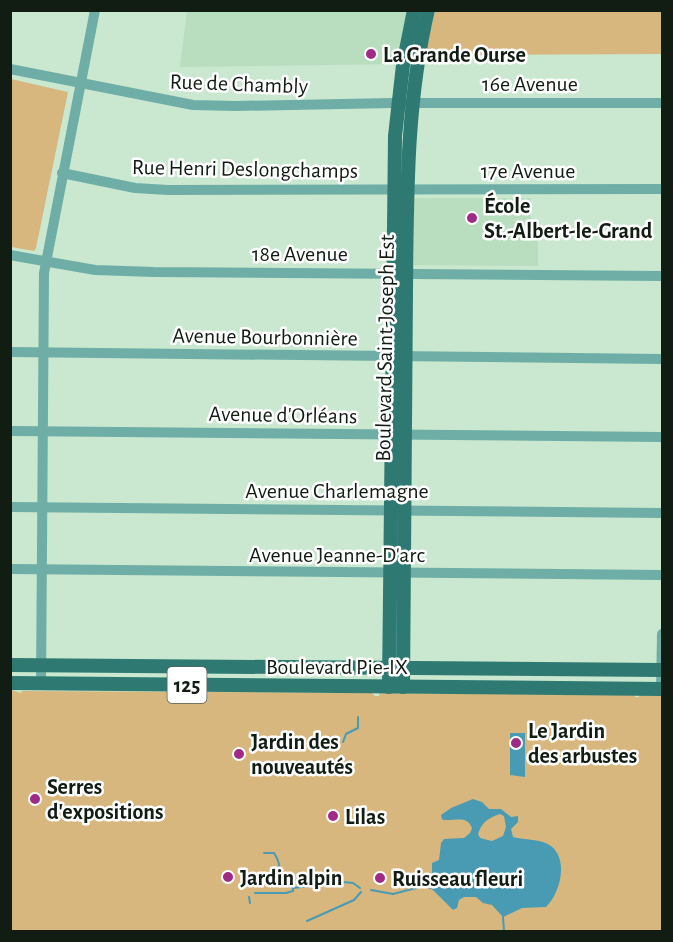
<svg xmlns="http://www.w3.org/2000/svg" width="673" height="942" viewBox="0 0 673 942" font-family="'Alegreya Sans',sans-serif">
  <rect width="100%" height="100%" fill="#c9e8cf"/>
  <g fill="#b8ddbf">
    <path d="M187 11H410L400 64 180 67Z"/>
    <path d="M416 198H531V234H538V266L414 265V200Z"/>
  </g>
  <g fill="#d7b77e">
    <path d="M435 11H662V54L425 55Z"/>
    <path d="M11 79 68 92 36 248 34 251 11 247Z"/>
    <path d="M11 690 21 693 22 691 372 693 375 696H379L380 693 635 695V697H639V695L662 696V931H11Z"/>
  </g>
  <g fill="#489bb3" fill-rule="evenodd">
    <path d="M510 733H525V777L510 775Z"/>
    <path d="M473 799 482 802 489 809H501L511 817 518 816V822L511 829 513 837C524 840 542 839 551 846 569 860 560 894 546 907L522 908 503 917 492 905 483 903 476 897H464L459 900 457 908 453 910 433 890 426 887 416 888 417 885 426 883 432 876V863L439 860 441 843 444 839 464 838 470 833 472 828C467 815 455 821 444 820L442 819 441 815 451 808ZM500 814 504 816 506 827 503 836 492 841 480 838 478 834C482 822 488 818 500 814Z"/>
  </g>
  <g fill="none" stroke-linecap="round" stroke-linejoin="round">
    <g stroke="#489bb3" stroke-width="2">
      <path d="M343 742 346 734 358 728V717"/>
      <path d="M293 888 343 882 353 883 360 888"/>
      <path d="M371 890 393 894 416 888"/>
      <path d="M255 893H286L293 891V888C275 875 284 867 274 853H264"/>
      <path d="M249 897 250 903"/>
      <path d="M503 917 504 931"/>
      <path d="M307 921 354 900 361 892"/>
    </g>
    <g stroke="#6faea6" stroke-width="10">
      <path d="M10 69 193 105 235 106 392 103H662"/>
      <path d="M62 173 135 188 168 190 662 189"/>
      <path d="M10 255 95 270 154 272 662 276"/>
      <path d="M10 352 662 359"/>
      <path d="M10 431 662 437"/>
      <path d="M10 507 662 513"/>
      <path d="M10 569 662 575"/>
      <path d="M41 684 44 273 95 10"/>
      <path d="M661 689 662 634"/>
    </g>
    <g stroke="#2e7a72" stroke-width="14">
      <path d="M10 665 662 670"/>
      <path d="M10 683 662 689"/>
      <path d="M389 687 395 136 403 65 414 10"/>
      <path d="M403 687C405 555 404 423 406 291 407 197 406 103 428 10"/>
    </g>
  </g>
  <g fill="#9f2b86" stroke="#fff" stroke-width="2">
    <circle cx="371" cy="54" r="6"/>
    <circle cx="472" cy="218" r="6"/>
    <circle cx="516" cy="743" r="6"/>
    <circle cx="239" cy="754" r="6"/>
    <circle cx="35" cy="799" r="6"/>
    <circle cx="333" cy="816" r="6"/>
    <circle cx="228" cy="877" r="6"/>
    <circle cx="380" cy="878" r="6"/>
  </g>
  <g text-anchor="middle" stroke-width="5" stroke-linejoin="round" paint-order="stroke">
    <rect fill="#fff" stroke="#58605a" stroke-width="1.5" x="167.5" y="667" width="39" height="36" rx="4.5"/>
    <g font-size="21" font-weight="bold" fill="#111c13">
      <text x="187" y="692">125</text>
    </g>
    <g font-size="22" font-weight="bold" fill="#111c13" stroke="#fff" text-anchor="start">
      <text x="383" y="62">La Grande Ourse</text>
      <text x="484" y="213">École<tspan x="484" dy="25">St.-Albert-le-Grand</tspan></text>
      <text x="528" y="738">Le Jardin<tspan x="528" dy="25">des arbustes</tspan></text>
      <text x="251" y="749">Jardin des<tspan x="251" dy="25">nouveautés</tspan></text>
      <text x="47" y="794">Serres<tspan x="47" dy="25">d'expositions</tspan></text>
      <text x="345" y="824">Lilas</text>
      <text x="240" y="885">Jardin alpin</text>
      <text x="392" y="886">Ruisseau fleuri</text>
    </g>
    <g font-size="22" fill="#111c13" stroke="#fff">
      <text transform="translate(239 83) rotate(2)" y="8">Rue de Chambly</text>
      <text x="530" y="91">16e Avenue</text>
      <text transform="translate(245 168) rotate(1)" y="8">Rue Henri Deslongchamps</text>
      <text x="528" y="178">17e Avenue</text>
      <text x="300" y="261">18e Avenue</text>
      <text transform="translate(265 336) rotate(1)" y="8">Avenue Bourbonnière</text>
      <text transform="translate(384 348) rotate(-89)" y="8">Boulevard Saint-Joseph Est</text>
      <text transform="translate(283 414) rotate(1)" y="8">Avenue d'Orléans</text>
      <text x="337" y="498">Avenue Charlemagne</text>
      <text x="337" y="562">Avenue Jeanne-D'arc</text>
      <text x="337" y="674">Boulevard Pie-IX</text>
    </g>
  </g>
  <rect width="673" height="942" fill="none" stroke="#111c13" stroke-width="24"/>
</svg>
